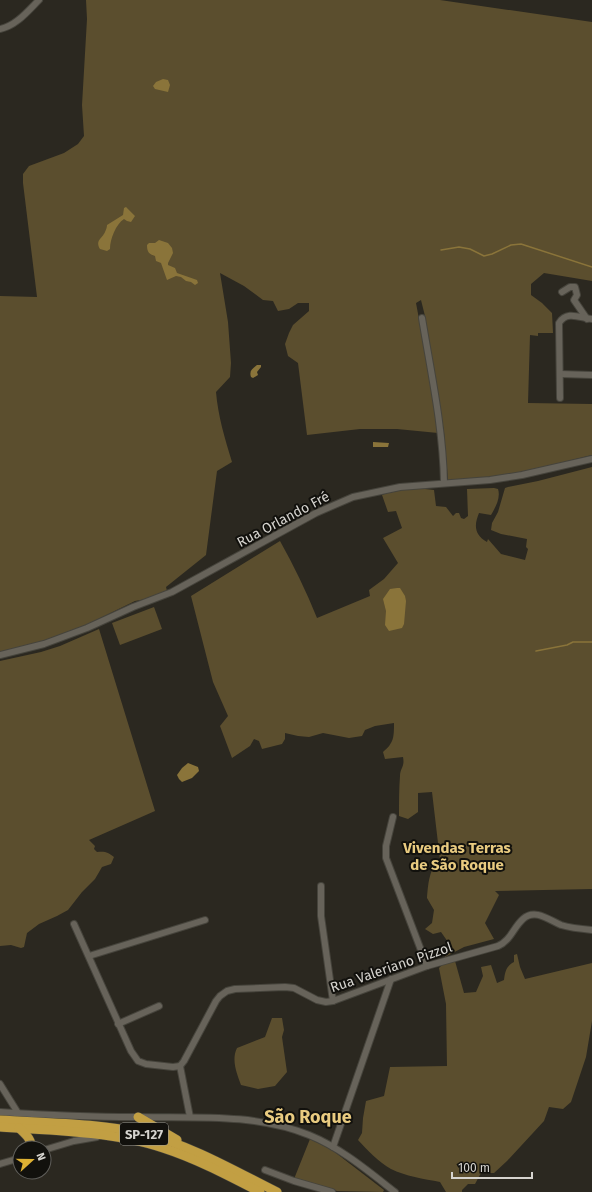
<svg xmlns="http://www.w3.org/2000/svg" width="592" height="1192" viewBox="0 0 592 1192" font-family="'Fira Sans',sans-serif">
  <rect width="100%" height="100%" fill="#2b2820"/>
  <g fill="#5b4e2e">
    <path d="M86 0H440L592 22V281L544 273 531 284V295L542 303 552 313 553 333H538V336L530 335 528 403 592 404V455L523 472 491 477 448 480 444 432 425 316 421 300 416 303 432 389 438 433 397 429H360L307 435 298 363 288 356 285 344 289 333 293 325 309 311V303H298L289 309 278 311 273 301 263 300 244 286 220 273 228 322 231 363 230 377 216 392C218 416 225 439 232 462L217 471 206 555 166 587 167 591 146 599 135 601 88 624 43 641 0 652V296L37 297 23 183V174L29 166 64 153 78 144 84 136 82 105 87 19Z"/>
    <path d="M592 467V889L495 891 499 895 485 923 494 939 464 947 445 957 442 949 448 942 441 932 433 934 425 929 432 923 434 910 427 898C428 886 429 867 440 860L432 792 418 793V812L408 819 399 816C399 802 399 789 400 776 400 768 405 767 403 757L385 759 383 752C394 743 394 737 394 723L375 726 365 730 362 736 349 738 323 733 309 737 298 736 285 733V739L282 744 262 749 259 741 254 739 250 746 232 758 220 726 228 716 213 682 191 596 280 541C294 566 306 591 317 618L370 596 369 590 384 579 398 563 383 538 402 528 396 511 388 512 382 495C398 488 417 487 434 490L436 506 446 507 453 516 456 513H459L461 518 464 519 468 516 467 489 494 488 498 489C501 498 495 508 491 515L479 513C474 525 474 535 487 542L488 539 501 554 525 560 528 549 526 547 527 539 501 534 491 530 492 523 498 512 505 488 508 487 538 481Z"/>
    <path d="M154 607 162 629 120 645 112 623Z"/>
    <path d="M99 629 155 811 89 840 95 846 94 849 97 852C105 851 108 852 114 857L111 864 102 867 95 879 82 892 68 910 57 916 39 924 27 933 24 947 21 948 11 945 0 946V661L41 652 60 646Z"/>
    <path d="M517 954 520 967 525 979 592 963V1021L586 1057 571 1102 563 1109 549 1107 544 1121 507 1161 494 1173H481L475 1184H468L462 1190V1192H446L440 1182C424 1179 405 1176 391 1169 379 1162 367 1150 358 1140L362 1133 363 1118 366 1101 384 1096 390 1067 447 1066 446 1004 439 968 443 964 455 961 464 993 476 992 483 976 481 967 491 965 497 983 504 980C505 972 506 966 514 962V955Z"/>
    <path d="M272 1018H282L284 1030 282 1037 287 1072 275 1086 258 1089 241 1085C237 1074 231 1060 237 1048L265 1037Z"/>
    <path d="M310 1139 332 1150 384 1190 383 1192 337 1191 294 1179Z"/>
  </g>
  <g fill="#8a743a">
    <path d="M163 79 168 80 170 85 168 92 155 89 153 86 156 82Z"/>
    <path d="M126 207 135 216 131 222 127 221 124 219C116 224 110 239 110 249L107 251 100 249C95 240 102 239 105 232 106 230 107 227 107 225L123 215 124 208Z"/>
    <path d="M159 240 168 243 172 248 173 253 168 263V265L175 268 177 273 197 280 198 283 195 285 191 282 186 281 181 277 176 276 167 280 161 263 156 261 155 256C149 254 147 252 147 245L149 243H155Z"/>
    <path d="M257 365H261V367L257 372 258 375 253 378 251 377C249 371 252 369 257 365Z"/>
    <path d="M373 442 389 443 388 447H373Z"/>
    <path d="M397 588H400L405 596 406 601 404 624 402 628 389 631 385 625 386 611 383 599 390 589Z"/>
    <path d="M188 763 198 767 199 771 192 778 182 782 179 779 177 775 182 768Z"/>
  </g>
  <g fill="none" stroke-linecap="round" stroke-linejoin="round">
    <g stroke="#8a743a" stroke-width="1.5">
      <path d="M441 250 459 247 470 249 484 256 492 254 511 245 521 244 592 267"/>
      <path d="M536 651 567 645 573 642H592"/>
    </g>
    <defs>
      <g id="minor">
        <path d="M0 29C16 26 28 11 39 0"/>
        <path d="M562 292 570 287H575L577 295 574 300 587 319"/>
        <path d="M422 318C431 373 443 427 444 483"/>
        <path d="M560 374 592 375"/>
        <path d="M560 398 559 323C567 310 580 318 592 319"/>
        <path d="M0 655 44 644 87 628 133 607 172 592 316 513 353 497 400 487 490 480 522 475 592 459"/>
        <path d="M393 817 386 846V858L427 966"/>
        <path d="M321 886V916L333 1001"/>
        <path d="M74 924 131 1051 138 1061 146 1064 173 1067 180 1066 184 1061 216 1001 220 996 227 991 235 989 285 987 294 988 317 1000 326 1002 333 1001 427 966 498 946C511 940 513 928 523 919 535 908 549 920 561 925 571 928 581 929 592 930"/>
        <path d="M89 956 205 920"/>
        <path d="M118 1024 159 1006"/>
        <path d="M180 1066 190 1117"/>
        <path d="M0 1084 18 1113"/>
        <path d="M0 1112C45 1115 91 1117 136 1117 192 1118 256 1113 309 1135 341 1148 368 1171 395 1192"/>
        <path d="M333 1147 391 979"/>
        <path d="M44 1150 74 1141 97 1137"/>
        <path d="M0 1164 20 1158"/>
        <path d="M265 1170 294 1181 332 1192"/>
      </g>
      <g id="highway">
        <path d="M138 1117 177 1140"/>
        <path d="M0 1120C48 1123 99 1123 146 1134 192 1146 235 1171 277 1192"/>
        <path d="M0 1127C51 1130 115 1132 163 1148 197 1159 229 1176 260 1192"/>
        <path d="M19 1128C25 1134 32 1139 31 1148"/>
      </g>
    </defs>
    <use href="#minor" stroke="#46443c" stroke-width="8"/>
    <use href="#highway" stroke="#46443c" stroke-width="10"/>
    <use href="#minor" stroke="#67635a" stroke-width="6"/>
    <use href="#highway" stroke="#c29f43" stroke-width="9"/>
  </g>
  <g text-anchor="middle" stroke-width="4" stroke-linejoin="round" paint-order="stroke">
    <rect fill="#12110d" stroke="#9b9a95" stroke-width="1" x="120" y="1123" width="48" height="22" rx="3"/>
    <g font-size="13" font-weight="bold" fill="#d6d4cf">
      <text x="144" y="1139">SP-127</text>
    </g>
    <g font-size="14" fill="#d6d4cf" stroke="#12110d">
      <text transform="translate(283 519) rotate(-28)" y="5">Rua Orlando Fré</text>
      <text transform="translate(391 967) rotate(-19)" y="5">Rua Valeriano Pizzol</text>
    </g>
    <g font-size="15" font-weight="bold" fill="#e9cb80" stroke="#12110d">
      <text x="457" y="853">Vivendas Terras<tspan x="457" dy="17">de São Roque</tspan></text>
    </g>
    <g font-size="18" font-weight="bold" fill="#e9cb80" stroke="#12110d">
      <text x="308" y="1123">São Roque</text>
    </g>
  </g>
  <g transform="translate(32 1160) rotate(69)"><circle r="19" fill="#12110d" stroke="#605f5b"/>
  <path d="M0-3L7 15L0 10L-7 15Z" fill="#deb133"/>
  <text y="-6" font-size="11" font-weight="bold" text-anchor="middle" fill="#d6d4cf">N</text>
  </g>
  <path d="M452 1172v6h80v-6" fill="none" stroke="#d6d4cf" stroke-width="2"/>
  <text x="458" y="1172" font-size="12" fill="#d6d4cf" stroke="#12110d" stroke-width="3" paint-order="stroke">100 m</text>
</svg>
